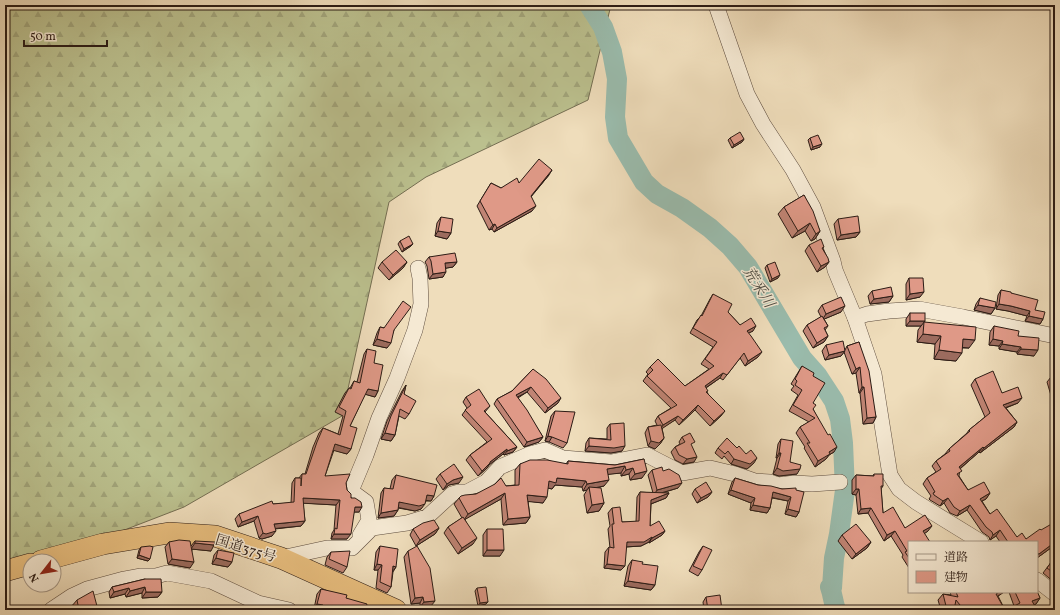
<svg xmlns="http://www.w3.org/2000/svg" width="1060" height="615" viewBox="0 0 1060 615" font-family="Vollkorn,'Noto Serif JP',serif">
  <defs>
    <pattern id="forest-firs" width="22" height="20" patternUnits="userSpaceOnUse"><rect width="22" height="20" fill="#bbc08e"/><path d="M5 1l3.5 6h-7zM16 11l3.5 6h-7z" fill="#a1a47a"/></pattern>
  </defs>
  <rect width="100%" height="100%" fill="#efddbb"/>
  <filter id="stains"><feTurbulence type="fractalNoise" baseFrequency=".005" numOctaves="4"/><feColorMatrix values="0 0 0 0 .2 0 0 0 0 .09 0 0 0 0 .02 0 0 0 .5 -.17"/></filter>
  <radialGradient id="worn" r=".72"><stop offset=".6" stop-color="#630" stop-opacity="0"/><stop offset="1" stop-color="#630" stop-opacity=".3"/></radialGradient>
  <path fill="url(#forest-firs)" stroke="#746e52" d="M5 5H611L588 100 426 177 389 202 342 416 184 507 44 561 5 566Z"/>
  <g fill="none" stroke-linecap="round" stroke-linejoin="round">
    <path stroke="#9abcad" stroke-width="20" d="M589 5 603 27 612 52 617 79 615 117 618 138 644 182 657 194 682 208 710 228 730 246 748 267 802 358 817 375 834 401 840 419 843 443 845 490 839 534 834 558 832 588 830 587C833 595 833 602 836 610"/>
    <defs>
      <g id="minor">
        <path d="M716 5 747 94 763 124 793 170 813 207 833 261 835 270 855 318 874 374 890 475 899 489 916 502 981 542"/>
        <path d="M855 318 867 314 889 311 919 309 963 317 1055 336"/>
        <path d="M360 535 369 520 366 502 351 491 366 455 379 418 397 378 415 330 421 304 420 278 418 268"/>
        <path d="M281 558 327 548H352L372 528 407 523 427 517 452 494 459 492H467L486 482 500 467 530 454 545 450 563 458 611 462 647 455 682 473 710 468 735 474 755 481 770 482 778 485 795 483 812 484 840 482"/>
        <path d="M1037 580 1055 594"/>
        <path d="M51 610 72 596 87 589 124 579 140 576H156L167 573 211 581 258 603 289 610"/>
      </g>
      <g id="highway">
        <path d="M41 561 103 544 169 533 215 536 281 558 396 610"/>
        <path d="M5 571 30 564"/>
      </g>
    </defs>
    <use href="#minor" stroke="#5d4c3e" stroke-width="16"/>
    <use href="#highway" stroke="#2c1c15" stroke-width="22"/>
    <use href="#minor" stroke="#f5e9d3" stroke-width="15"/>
    <use href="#highway" stroke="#e8be7e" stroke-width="21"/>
  </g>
  <g fill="#c08474" stroke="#2c1c15">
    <path d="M730 138 744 139 742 142 732 148 728 140Z"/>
    <path d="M810 138 820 147 811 150 808 140Z"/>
    <path d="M549 175 531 197 532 211 494 232 492 229 489 230 477 206 491 183 501 188 519 183Z"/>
    <path d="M804 195 820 231 815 239 811 241 805 231 792 238 778 214 784 207Z"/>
    <path d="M441 217 451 233 447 239 435 236 437 223Z"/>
    <path d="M838 219 860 232 856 237 837 240 834 224Z"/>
    <path d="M400 241 413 244 411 246 402 252 398 244Z"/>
    <path d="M809 245 824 247 823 248 829 262 825 267 817 272 805 251Z"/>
    <path d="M429 257 457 262 453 267 446 268 443 277 429 279 427 266 425 262Z"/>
    <path d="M382 262H407L403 268 389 280 378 268Z"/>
    <path d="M767 265 778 278 770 282 765 268Z"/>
    <path d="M909 278 920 297 906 300V284Z"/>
    <path d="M1001 290 1011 293 1035 310 1043 319 1040 324 1025 321 1027 316 1008 311 996 309 998 295Z"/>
    <path d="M872 291 893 296 889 302 870 304 868 296Z"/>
    <path d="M713 294 728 312 740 325 753 331 748 333 758 357 745 366 740 358 723 380 720 378 706 388 707 392 721 416 710 426 695 410 679 425 675 420 662 428 664 438 660 444 655 449 648 446 645 433 648 427 657 425 655 421 658 416 671 408 643 381 648 374 646 372 650 367 685 386 709 369 701 364 713 347 690 333 697 320 701 316 710 299Z"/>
    <path d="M980 298 995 308 991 314 974 310 976 304Z"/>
    <path d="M822 305 841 312 824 319 828 326 825 330 828 336 824 342 813 348 803 331 807 325 821 317 818 311Z"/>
    <path d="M910 313 924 322 969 348H962L956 361 934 359 935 344 917 342 918 330 921 326H906V319Z"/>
    <path d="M994 326 1018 336 1034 356 1017 354V352L999 349V346L989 345 990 332Z"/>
    <path d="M380 327 394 330 387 348 373 345 377 333Z"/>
    <path d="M859 342 876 417 873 423 863 424 860 393H859L856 373 852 374 844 352 841 356 825 360 822 351 826 345 845 350 847 346Z"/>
    <path d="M367 349 374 363 378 391 375 397 365 394 350 426 351 449 347 454 334 450 325 476 346 483 347 490 359 512H354L347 539H331L332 533 334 530 336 505 303 503 305 521 301 526 275 529 272 536 262 539 259 538 254 521 238 527 235 519 239 514 273 504 291 503 292 483 295 478H299L302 474H305L313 447 319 433 323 428 338 434 343 416 335 412 345 393 349 388H350L354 381 357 382 364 354Z"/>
    <path d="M802 366 813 376V409L834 452 829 455 826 459 815 467 804 448 805 447 796 433 800 427 809 422 789 411 798 395 791 390 794 386 791 384Z"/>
    <path d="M533 369 558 403 545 413 527 392 518 398 543 437 539 442 524 447 494 404 497 399 512 391Z"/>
    <path d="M1051 377H1055V409L1047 382Z"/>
    <path d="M975 379 1002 393 1018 403 1006 408 1017 422 1014 427 980 453 979 452 960 469 959 476 968 490 990 493 986 499 982 501 990 514 1017 537 1055 545 1037 558V542H1000L996 536 990 540 989 537 982 532 967 510 957 516 950 513 944 503 940 506 930 500 929 499 931 496 923 484 927 478 936 472 932 466 936 461 945 454 949 449 967 433 969 430 985 417 971 385Z"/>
    <path d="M406 385 404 394 409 414 405 419 399 416 395 435 391 441 381 439 387 421 402 391Z"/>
    <path d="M466 397 490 406 485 412 517 447 513 452 504 455 503 454 489 465 487 468 478 476 466 460 470 455 487 442 462 415 467 408 463 402Z"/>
    <path d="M555 411 567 443 563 448 549 442 545 441 551 416Z"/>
    <path d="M610 424 622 451 611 453 585 451 586 443 589 438 607 439V428Z"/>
    <path d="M682 437 692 447 694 462 683 464 675 460 671 452 675 447 680 444 679 442Z"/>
    <path d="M781 439 790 462 797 474 779 476 773 474 777 458H776L778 444Z"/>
    <path d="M718 448H737L754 463 747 469 731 464 724 456 722 459 715 453Z"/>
    <path d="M644 459 642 478 630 480 629 474 621 476V473L608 474 604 486 597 488 604 503 599 511 587 513 584 495 587 490 583 491 582 487 555 485 552 489 548 488 543 503 528 501 530 517 526 523 503 525 501 499 465 519 473 544 458 554 444 533 448 527 462 518 454 504 459 498 506 486 515 485V470L520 464H566L568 461 615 465Z"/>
    <path d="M652 470 678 488 662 493H669L666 498 651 504 650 526 665 531 662 535 649 543V542L641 546 626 547 621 570 604 568 605 552 609 547 610 548 608 529 610 526 608 513 612 508 622 522H636L637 497 640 492 653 493 648 475Z"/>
    <path d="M440 474 459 483 449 485 443 490 436 479Z"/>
    <path d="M874 474 883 486 881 489 883 513 905 528 928 531 909 542V568L902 557 903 555 891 536 884 541 868 513 858 514 856 495 852 494V480L856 475 873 476Z"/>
    <path d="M396 475 434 496 431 501H426L421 509 415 511 398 508V510L394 516 378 518 381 493 384 488 390 489 392 480Z"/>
    <path d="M735 478 758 485 782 489 796 490 799 512 796 517 785 514 788 501 772 498 770 508 767 513 750 510 751 503 728 494 732 482Z"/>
    <path d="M695 489 712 492 708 497 697 503 692 494Z"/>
    <path d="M439 528 435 534 416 546 410 535 413 529Z"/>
    <path d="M487 529 500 556H483V535Z"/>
    <path d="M842 535 871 542 867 548 852 559 838 541Z"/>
    <path d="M195 541 211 551 192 549 190 568 168 564 165 547 169 542 191 546Z"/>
    <path d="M380 546 396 567 393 572 391 587 387 593 376 588 378 570H374L376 552Z"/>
    <path d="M703 546 702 570 698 576 689 571 699 552Z"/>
    <path d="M141 547 148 561 137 558 139 550Z"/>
    <path d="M218 550 232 562 228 567 212 564 214 555Z"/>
    <path d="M408 551 431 606 420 607V603L411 604 404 557Z"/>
    <path d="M331 552 347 567 343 573 325 565 327 557Z"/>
    <path d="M1055 557V583L1043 573Z"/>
    <path d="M632 560 642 564 655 585 651 590 624 586 628 566Z"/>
    <path d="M145 579 162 592 158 597 142 598V593L126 597 125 594 110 598 109 592 112 587Z"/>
    <path d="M477 588 488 602 486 604 478 606 475 591Z"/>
    <path d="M321 589 346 598 365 610H319L314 609 317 594Z"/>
    <path d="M950 592H1004L998 596 1005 610H955L954 609V610H941L938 600 943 594 951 595Z"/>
    <path d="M1009 592H1037L1040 598 1036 604 1034 605 1014 606Z"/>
    <path d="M706 597 722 610H704L703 602Z"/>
    <path d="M77 600 98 610H72L71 607Z"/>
  </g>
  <g fill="#9c6b5e" stroke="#2c1c15">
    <path d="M744 139 742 142 732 148 734 145Z"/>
    <path d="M822 144 820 147 811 150 813 147Z"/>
    <path d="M552 170 549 175 527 201 531 196Z"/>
    <path d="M536 206 532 211 494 232 497 228Z"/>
    <path d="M810 223 805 231 792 238 798 231Z"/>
    <path d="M495 224 492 229 489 230 493 225Z"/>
    <path d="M438 231 451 233 447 239 435 236Z"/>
    <path d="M820 231 815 239 811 241 816 234Z"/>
    <path d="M860 232 856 237 837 240 841 235Z"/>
    <path d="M413 244 411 246 402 252 404 249Z"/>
    <path d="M407 262 403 268 389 280 393 275Z"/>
    <path d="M457 262 453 267 441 269 445 263Z"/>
    <path d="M829 262 825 267 817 272 821 266Z"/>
    <path d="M446 272 443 277 429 279 433 274Z"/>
    <path d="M780 275 778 278 770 282 772 279Z"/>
    <path d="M924 292 920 297 906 300 910 294Z"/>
    <path d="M893 296 889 302 870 304 874 299Z"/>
    <path d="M999 304 1011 306 1030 311 1027 316 1008 311 996 309Z"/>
    <path d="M978 305 995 308 991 314 974 310Z"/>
    <path d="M845 306 841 312 822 320 826 314Z"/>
    <path d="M1029 316 1043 319 1040 324 1025 321Z"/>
    <path d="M910 321H925L921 326H906Z"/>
    <path d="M756 326 753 331 743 336 747 331Z"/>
    <path d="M923 334 941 336 935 344 917 342Z"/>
    <path d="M828 336 824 342 813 348 817 343Z"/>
    <path d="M377 339 391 343 387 348 373 345Z"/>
    <path d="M963 339 975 340 969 348 958 347Z"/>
    <path d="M993 339 1003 341 999 346 989 345Z"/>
    <path d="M1002 344 1021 347 1017 352 999 349Z"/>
    <path d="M1021 349 1038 350 1034 356 1017 354Z"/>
    <path d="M939 350 962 353 956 361 934 359Z"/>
    <path d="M845 351 841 356 825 360 829 355Z"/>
    <path d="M762 352 758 357 745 366 748 361Z"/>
    <path d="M860 367 856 373 852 374 856 369Z"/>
    <path d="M723 373 720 378 701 391 705 386Z"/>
    <path d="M531 387 527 392 512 400 516 395Z"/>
    <path d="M862 387H864L860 393H859Z"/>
    <path d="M368 389 378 391 375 397 364 394Z"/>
    <path d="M561 398 558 403 545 413 548 408Z"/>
    <path d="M1022 398 1018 403 999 410 1003 405Z"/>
    <path d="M698 405 695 410 679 425 683 420Z"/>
    <path d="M725 411 721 416 710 426 714 421Z"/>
    <path d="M678 416 675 420 660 430 663 425Z"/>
    <path d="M876 417 873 423 863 424 867 418Z"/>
    <path d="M1017 422 1014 427 980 453 984 448Z"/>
    <path d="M385 433 395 435 391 441 381 439Z"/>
    <path d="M548 436 552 437 549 442 545 441Z"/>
    <path d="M543 437 539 442 524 447 527 442Z"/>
    <path d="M664 438 660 444 655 449 648 446 651 441Z"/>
    <path d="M335 444 351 449 347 454 332 450Z"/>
    <path d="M589 446H625L622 451 611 453 585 451Z"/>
    <path d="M517 447 513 452 504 455 507 451Z"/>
    <path d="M837 447 834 452 829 455 826 459 815 467 818 461 829 452Z"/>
    <path d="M983 447 979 452 956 472 959 467Z"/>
    <path d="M507 449 503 454 489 465 487 468 478 476 490 462Z"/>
    <path d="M779 453H781L777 458H776Z"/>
    <path d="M697 457 694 462 683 464 687 459Z"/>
    <path d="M757 458 754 463 747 469 731 464 734 459Z"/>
    <path d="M625 466 621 473 603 475 607 469Z"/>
    <path d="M633 468 629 474 621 476 626 470Z"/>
    <path d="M777 468 800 469 797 474 779 476 773 474Z"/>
    <path d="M647 471 642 478 630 480 635 474Z"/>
    <path d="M463 477 459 483 449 485 443 490 447 484 453 480Z"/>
    <path d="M557 478 586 481 582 487 555 485 552 489 544 487 549 481Z"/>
    <path d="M609 480 604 486 589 489V487L587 490 583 491 587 484Z"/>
    <path d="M682 483 678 488 654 495 657 490Z"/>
    <path d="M856 489H859L856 495 852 494Z"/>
    <path d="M731 490 755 498 751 503 728 494Z"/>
    <path d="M712 492 708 497 697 503 701 498Z"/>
    <path d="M773 492 791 497 788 501 770 497Z"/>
    <path d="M505 493 501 499 464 520 468 514Z"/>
    <path d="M669 493 666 498 648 505 651 500Z"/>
    <path d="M990 493 986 499 976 504 980 499Z"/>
    <path d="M427 495 434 496 431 501 423 500Z"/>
    <path d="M527 495 547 497 543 503 523 501Z"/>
    <path d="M303 498 340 500 336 505 299 503Z"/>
    <path d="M948 498 944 503 940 506 943 501Z"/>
    <path d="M399 502 425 504 421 509 415 511 396 507Z"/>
    <path d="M604 503 599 511 587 513 592 505Z"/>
    <path d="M753 505 770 508 767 513 750 510Z"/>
    <path d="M970 505 967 510 957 516 960 511Z"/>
    <path d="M355 507H362L359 512H351Z"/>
    <path d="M871 508 868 513 858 514 861 509Z"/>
    <path d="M788 509 799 512 796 517 785 514Z"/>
    <path d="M398 510 394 516 378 518 381 513Z"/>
    <path d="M258 516 254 521 238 527 242 522Z"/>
    <path d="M530 517 526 523 503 525 508 519Z"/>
    <path d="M305 521 301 526 270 529 274 524Z"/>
    <path d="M932 526 928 531 920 537 923 531Z"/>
    <path d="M439 528 435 534 416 546 420 540Z"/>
    <path d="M1000 530 996 536 990 540 993 535Z"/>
    <path d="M276 531 272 536 262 539 259 538 263 533Z"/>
    <path d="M665 531 662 535 649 543 652 538Z"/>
    <path d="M895 531 891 536 884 541 887 535Z"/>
    <path d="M334 534H351L347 539H331Z"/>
    <path d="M652 537 649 542 641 546 624 547 627 542Z"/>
    <path d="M477 538 473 544 458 554 462 548Z"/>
    <path d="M871 542 867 548 852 559 856 554Z"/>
    <path d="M1055 542V545L1037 558V556L1039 554Z"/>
    <path d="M195 543 214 545 211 551 191 549Z"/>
    <path d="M487 550H504L500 556H483Z"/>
    <path d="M139 555 150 559 148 561 137 558Z"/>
    <path d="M216 558 232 562 228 567 212 564Z"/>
    <path d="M172 559 194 562 190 568 168 564Z"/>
    <path d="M377 564 382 565 378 570H374Z"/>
    <path d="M607 564 625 566 621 570 604 568Z"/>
    <path d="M393 566 396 567 392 572Z"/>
    <path d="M628 581 655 585 651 590 624 586Z"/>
    <path d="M145 587 142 593 126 597 130 591Z"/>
    <path d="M129 588 125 594 110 598 114 592Z"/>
    <path d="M146 592H162L158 597 142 598Z"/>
    <path d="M999 592H1004L992 600 996 594Z"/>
    <path d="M423 597 420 603 411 604 415 598Z"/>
    <path d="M1040 598 1036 604 1028 607 1032 601Z"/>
    <path d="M435 601 431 606 420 607 424 602Z"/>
    <path d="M488 602 486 604 478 606 480 603Z"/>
    <path d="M317 604 323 605 320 610 314 609Z"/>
  </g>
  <g fill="#df9987" stroke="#2c1c15">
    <path d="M740 132 744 139 734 145 730 138Z"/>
    <path d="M818 135 822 144 813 147 810 138Z"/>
    <path d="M539 159 552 170 531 196 536 206 497 228 495 224 493 225 480 201 491 183 501 188 517 178 519 183Z"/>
    <path d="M804 195 813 211 820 231 816 234 810 223 798 231 784 207Z"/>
    <path d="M858 216 860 232 841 235 838 219Z"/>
    <path d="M441 217 453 219 451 233 438 231Z"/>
    <path d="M409 236 413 244 404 249 400 241Z"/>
    <path d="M821 239 824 247 822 248 828 258 829 262 821 266 809 245Z"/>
    <path d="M396 250 407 262 393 275 382 262Z"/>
    <path d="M455 253 457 262 445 263 446 272 433 274 431 261 429 257Z"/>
    <path d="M775 262 780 275 772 279 767 265Z"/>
    <path d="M909 278H923L924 292 910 294Z"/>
    <path d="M891 287 893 296 874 299 872 291Z"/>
    <path d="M1001 290 1011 292V293L1038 300 1035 310 1045 312 1043 319 1029 316 1030 311 1011 306 999 304Z"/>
    <path d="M713 294 732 304 728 312 740 325 751 318 756 326 747 331 751 336 762 352 748 361 744 353 727 375 723 373 705 386 708 391 706 392 725 411 714 421 698 405 683 420 678 416 663 425 658 416 677 405 647 376 653 370 650 367 658 359 685 386 714 366 705 359 717 342 693 328 701 315 702 316Z"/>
    <path d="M841 297 845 306 826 314 822 305Z"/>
    <path d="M980 298 996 302 995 308 978 305Z"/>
    <path d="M403 301 411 307 394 330 391 343 377 339 380 327 384 328Z"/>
    <rect x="910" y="313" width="15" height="8"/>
    <path d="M822 316 828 326 824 328 828 336 817 343 807 325Z"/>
    <path d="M924 322 976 327 975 340 963 339 962 353 939 350 941 336 923 334Z"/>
    <path d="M994 326 1019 331 1018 336 1039 338 1038 350 1021 349V347L1002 344 1003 341 993 339Z"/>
    <path d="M843 341 845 351 829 355 826 345Z"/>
    <path d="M859 342 869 371 876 417 867 418 864 387H862L860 367 856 369 847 346Z"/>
    <path d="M367 349 376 351 374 363 383 365 378 391 368 389 350 426 357 428 351 449 335 444 325 476 350 474 346 483 347 490 351 494V498H355L361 502 362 507H355L351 534H334L335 528 337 529 340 500 303 498 305 521 274 524 276 531 266 534 263 533 258 516 242 522 239 514 272 501 273 504 294 502 295 478H301V486L302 474H306L317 442 323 428 340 435 346 411 339 407 349 388 351 389 354 381 360 383Z"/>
    <path d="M802 366 814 373 813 376 825 383 813 403 816 405 813 409 828 435 830 434 837 447 829 452 830 454 818 461 807 443H810L800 427 815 418 793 405 802 390 795 385 797 381 795 379Z"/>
    <path d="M533 369 546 379 561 398 548 408 531 387 516 395 527 410 543 437 527 442 497 399 512 391Z"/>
    <path d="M993 371 1002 393 1018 387 1022 398 1003 405 1017 422 984 448 983 447 959 467 962 471 957 474 968 490 984 482 990 493 980 499 990 514 997 509 1017 537 1022 533 1026 539 1040 529 1041 530 1055 522V542L1039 554 1037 552V542H1008L1000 530 993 535 992 532 986 527 970 505 960 511 954 507 948 498 943 501 934 495 933 493 935 492 927 478 941 469 936 461 950 451 949 449 970 431 969 430 990 413 975 379Z"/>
    <path d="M1051 377H1055V392Z"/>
    <path d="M406 385 404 394 416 401 409 414 400 409 395 435 385 433 391 416Z"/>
    <path d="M479 389 490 406 484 411 517 447 507 451V449L490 462V463L482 471 470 455 492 439 465 410 471 405 466 397Z"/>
    <path d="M555 411 575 412 567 443 552 437 548 436Z"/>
    <path d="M624 423 625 446 614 448 589 446V438L611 440 610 424Z"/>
    <path d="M661 425 664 438 659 443 651 441 648 427Z"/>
    <path d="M690 433 695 442 691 444 697 457 687 459 679 455 675 447 685 442 682 437Z"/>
    <path d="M727 438 737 448 739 446 746 454 751 450 757 458 750 464 734 459 728 451 725 454 718 448Z"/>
    <path d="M781 439 793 441 790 462 801 465 800 469 783 471 777 468 781 453H779Z"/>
    <path d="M644 459 647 471 635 474 633 468 626 470 625 466 607 469 609 480 587 484 586 481 557 478 556 483 549 481 547 497 527 495 530 517 508 519 505 493 468 514 459 498 461 496 465 495 476 494 495 484 501 478 506 486 519 485 520 464 530 460H547L568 464V461L615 465Z"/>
    <path d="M454 464 463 477 453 480 447 484 440 474Z"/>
    <path d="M662 467 663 471 669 469 679 475 682 483 657 490 652 470Z"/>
    <path d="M874 474H883V486H881L883 513 893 507 905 528 925 515 932 526 923 531 930 542H909V558L905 552 907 551 895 531 887 535 871 508 861 509 859 489H856V475L874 476Z"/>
    <path d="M396 475 437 485 434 496 427 495 425 504 419 506 399 502 398 510 381 513 384 488 393 489Z"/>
    <path d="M735 478 758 485 771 486 782 489 796 488V490L804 492 799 512 788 509 791 497 773 492 770 508 753 505 755 498 731 490Z"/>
    <path d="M706 482 712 492 701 498 695 489Z"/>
    <path d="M589 487 601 488 604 503 592 505Z"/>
    <path d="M640 492 669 493 651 500 650 526 659 521 665 531 652 538V537L644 542H627L625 566 607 564 609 547 614 548 612 524H614L612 508 620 507 622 522 639 521Z"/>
    <path d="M463 517 477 538 462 548 448 527Z"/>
    <path d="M434 520 439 528 420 540 413 529 423 523Z"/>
    <path d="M856 524 871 542 856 554 842 535Z"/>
    <path d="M487 529H503L504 550H487Z"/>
    <path d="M179 540 190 541 194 562 172 559 169 542Z"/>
    <path d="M195 541 215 542 214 545 195 543Z"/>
    <path d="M150 546 153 547 150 559 139 555 141 547Z"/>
    <path d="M380 546 398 549 396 567 393 566 391 587 380 582 382 565 377 564Z"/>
    <path d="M417 546 430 568 435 601 424 602 423 597 415 598 408 551Z"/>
    <path d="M703 546 712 550 702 570 693 566Z"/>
    <path d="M218 550 234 553 232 562 216 558Z"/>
    <path d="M350 551 347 567 329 559 331 552Z"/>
    <path d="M1055 557V574L1047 568Z"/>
    <path d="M632 560 643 562 642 564 658 566 655 585 628 581Z"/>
    <path d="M145 579H161L162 592H146L145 587 130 591 129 588 114 592 112 587Z"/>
    <path d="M486 587 488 602 480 603 477 588Z"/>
    <path d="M321 589 347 595 346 598 367 604 365 610H322L323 605 317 604Z"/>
    <path d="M93 591 98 610H79L77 600Z"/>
    <path d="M1037 591 1040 598 1032 601 1037 610H1007L1020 603 1015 592H1037Z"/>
    <path d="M956 592H999L996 594 1005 610H964L956 600 954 610H947L943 594 958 597Z"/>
    <path d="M720 595 722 610H708L706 597Z"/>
    <path d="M748 608V610H736Z"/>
  </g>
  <g text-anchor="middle" stroke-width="3" stroke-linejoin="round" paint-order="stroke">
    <g font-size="14" fill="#2c1c15" stroke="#f5e9d3">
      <text transform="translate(246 548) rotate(17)" y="5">国道375号</text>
    </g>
    <g font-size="15" font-style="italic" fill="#4d4c43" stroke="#f5e9d3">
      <text transform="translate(759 287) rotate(58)" y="5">荒釆川</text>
    </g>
  </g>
  <rect width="1060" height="615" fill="none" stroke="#efddbb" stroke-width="20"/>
  <rect x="6" y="6" width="1048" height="603" fill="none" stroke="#2c1c15" stroke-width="2"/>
  <rect x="10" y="10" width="1040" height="595" fill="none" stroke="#2c1c15"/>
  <rect x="908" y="541" width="130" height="52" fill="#f5e9d3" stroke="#a59787"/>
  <rect x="916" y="554" width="20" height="6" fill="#f5e9d3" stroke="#a59787"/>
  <text x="944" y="561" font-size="12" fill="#2c1c15">道路</text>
  <rect x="916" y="571" width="20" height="12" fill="#df9987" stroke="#a59787"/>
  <text x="944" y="581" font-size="12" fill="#2c1c15">建物</text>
  <g transform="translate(42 573) rotate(239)"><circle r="19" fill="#f5e9d3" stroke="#a59787"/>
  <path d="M0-3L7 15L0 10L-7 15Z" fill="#8f2418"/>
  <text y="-6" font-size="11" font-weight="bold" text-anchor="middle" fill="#2c1c15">N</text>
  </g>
  <path d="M24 40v6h83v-6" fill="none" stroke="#2c1c15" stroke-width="2"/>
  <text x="30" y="40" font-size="12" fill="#2c1c15" stroke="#f5e9d3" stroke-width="3" paint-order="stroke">50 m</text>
  <rect width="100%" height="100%" filter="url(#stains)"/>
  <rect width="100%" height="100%" fill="url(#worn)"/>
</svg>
